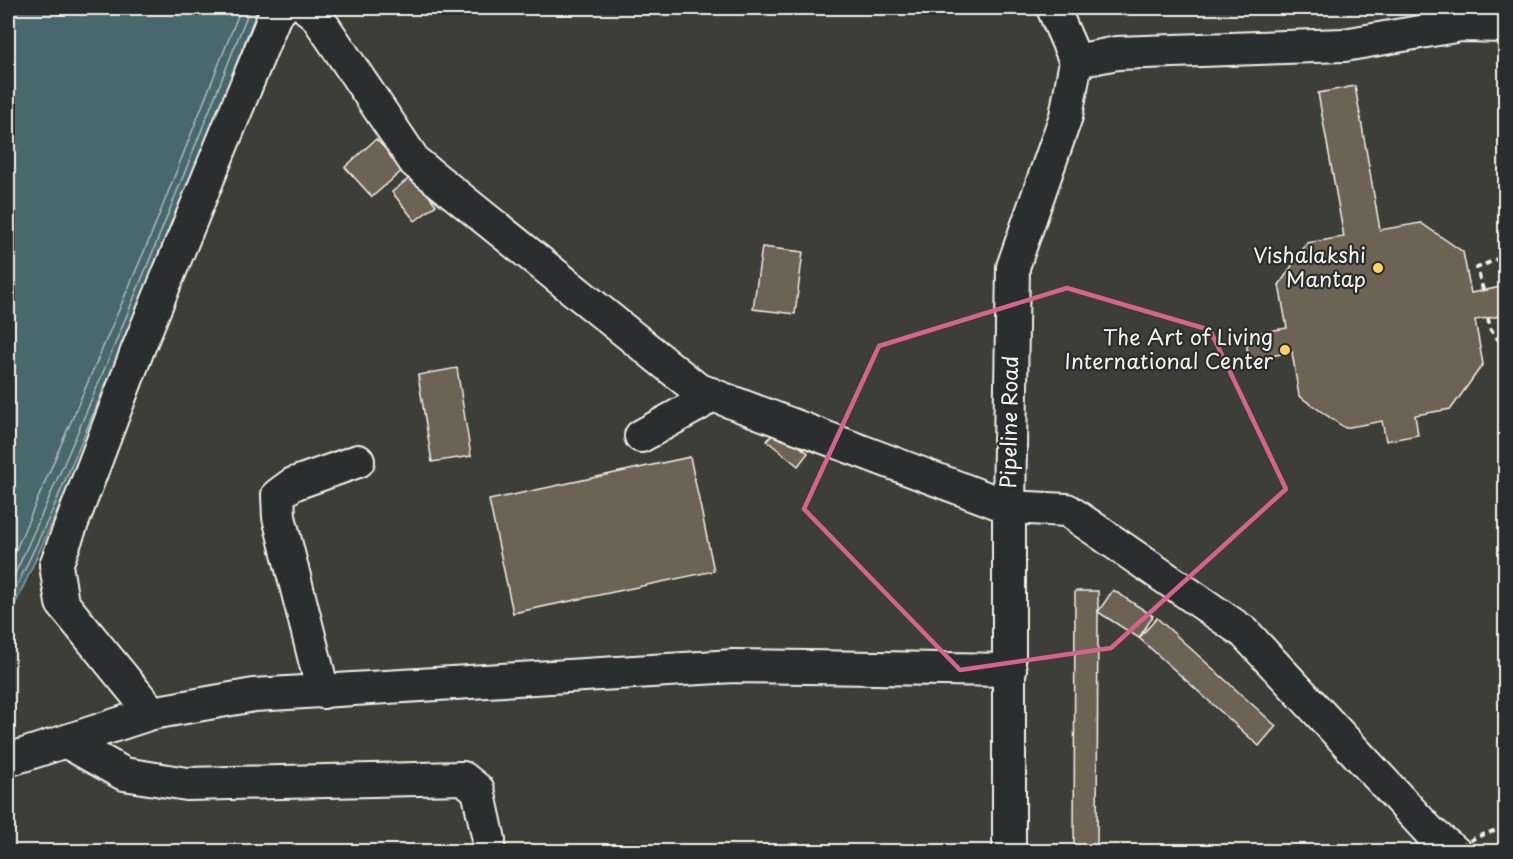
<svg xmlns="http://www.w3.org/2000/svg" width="1513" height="859" viewBox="0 0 1513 859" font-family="'Playpen Sans',sans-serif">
  <rect width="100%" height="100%" fill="#3e3e39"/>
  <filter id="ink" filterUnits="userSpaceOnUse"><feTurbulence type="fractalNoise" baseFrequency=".0167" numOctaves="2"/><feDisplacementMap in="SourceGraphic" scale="12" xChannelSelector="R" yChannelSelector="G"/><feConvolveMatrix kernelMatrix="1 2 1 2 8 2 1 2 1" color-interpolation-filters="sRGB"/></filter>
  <g filter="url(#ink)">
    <path fill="#4a676e" stroke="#8e9e9f" stroke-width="1.5" d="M8 8H265C185 210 104 412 13 609L8 611Z"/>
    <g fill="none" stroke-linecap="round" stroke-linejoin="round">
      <g stroke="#b0bab7" stroke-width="1.5">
        <path d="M232 75 258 8"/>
        <path d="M8 568 152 233 241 8"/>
        <path d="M8 589C96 398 173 203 250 8"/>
        <path d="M8 605 53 509 110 374"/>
      </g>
    </g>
    <g fill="#6d6454" stroke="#f4f1e8" stroke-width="1.5">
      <path d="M1355 86 1380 230 1421 223 1463 252 1471 293 1506 286V315L1475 320 1483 364 1451 409 1415 415 1418 435 1386 441 1382 421 1345 428 1299 396 1292 352 1249 360 1245 335 1287 328 1279 285 1307 243 1344 237 1318 93Z"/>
      <path d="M376 139 404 169 372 197 345 167Z"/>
      <path d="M413 175 436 205 415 221 392 192Z"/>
      <path d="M762 247 803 252 795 314 753 309Z"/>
      <path d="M457 368 471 456 432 462 418 375Z"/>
      <path d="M777 429 808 453 798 466 767 441Z"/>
      <path d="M690 457 714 571 513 613 489 500Z"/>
      <path d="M1113 590 1153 616 1139 638 1098 612Z"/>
      <path d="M1075 591H1098L1097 852H1074Z"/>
      <path d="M1157 618 1276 726 1259 746 1139 638Z"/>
    </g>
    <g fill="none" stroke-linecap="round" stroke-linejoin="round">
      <defs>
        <g id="minor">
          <path d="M307 8 316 15 415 162 697 389 1009 507 1067 510 1244 632 1430 832 1455 852"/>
          <path d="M1076 61 1117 53 1344 45 1461 25 1506 26"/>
          <path d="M641 436 699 404 711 394"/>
          <path d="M323 692 279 517 278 495 293 484 358 461"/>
          <path d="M152 713 62 603 56 565 138 349 275 15 282 8"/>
          <path d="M67 742 124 774 187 784 463 778 478 790 489 840 487 852"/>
          <path d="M8 760 152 713 254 695 734 666 1010 670"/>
          <path d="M1009 852V507L1013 267 1066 116 1076 61 1053 8"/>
        </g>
      </defs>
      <use href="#minor" stroke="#f4f1e8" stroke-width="36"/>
      <g stroke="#f4f1e8" stroke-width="4" stroke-dasharray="6 4.5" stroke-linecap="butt">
        <path d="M1483 290 1477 268 1506 255"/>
        <path d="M1488 318 1490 329 1506 349"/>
      </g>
      <use href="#minor" stroke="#2a2d2e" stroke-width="32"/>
      <path stroke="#f4f1e8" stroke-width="4" stroke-dasharray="6 4.5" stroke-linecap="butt" d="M1452 852 1476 837 1506 827"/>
    </g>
  </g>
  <path fill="none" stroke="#d4648c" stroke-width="4.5" stroke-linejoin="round" d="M1067 288 1210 330 1286 489 1111 648 960 670 804 509 879 346Z"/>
  <g fill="#ffd166" stroke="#2a2d2e" stroke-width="2">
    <circle cx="1378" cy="268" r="6"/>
    <circle cx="1285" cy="350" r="6"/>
  </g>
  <g text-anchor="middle" stroke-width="4.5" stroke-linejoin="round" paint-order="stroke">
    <g font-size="21" fill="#f4f1e8" stroke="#2a2d2e" text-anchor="end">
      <text x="1366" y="263">Vishalakshi<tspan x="1366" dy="24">Mantap</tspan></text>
      <text x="1273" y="345">The Art of Living<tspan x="1273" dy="24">International Center</tspan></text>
    </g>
    <g font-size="21" fill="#f4f1e8" stroke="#2a2d2e">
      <text transform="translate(1010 422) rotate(-89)" y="7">Pipeline Road</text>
    </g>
  </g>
  <rect width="1513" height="859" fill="none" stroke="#2a2d2e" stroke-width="30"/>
  <rect x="15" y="15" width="1483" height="829" fill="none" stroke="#f4f1e8" stroke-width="2" filter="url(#ink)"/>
</svg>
